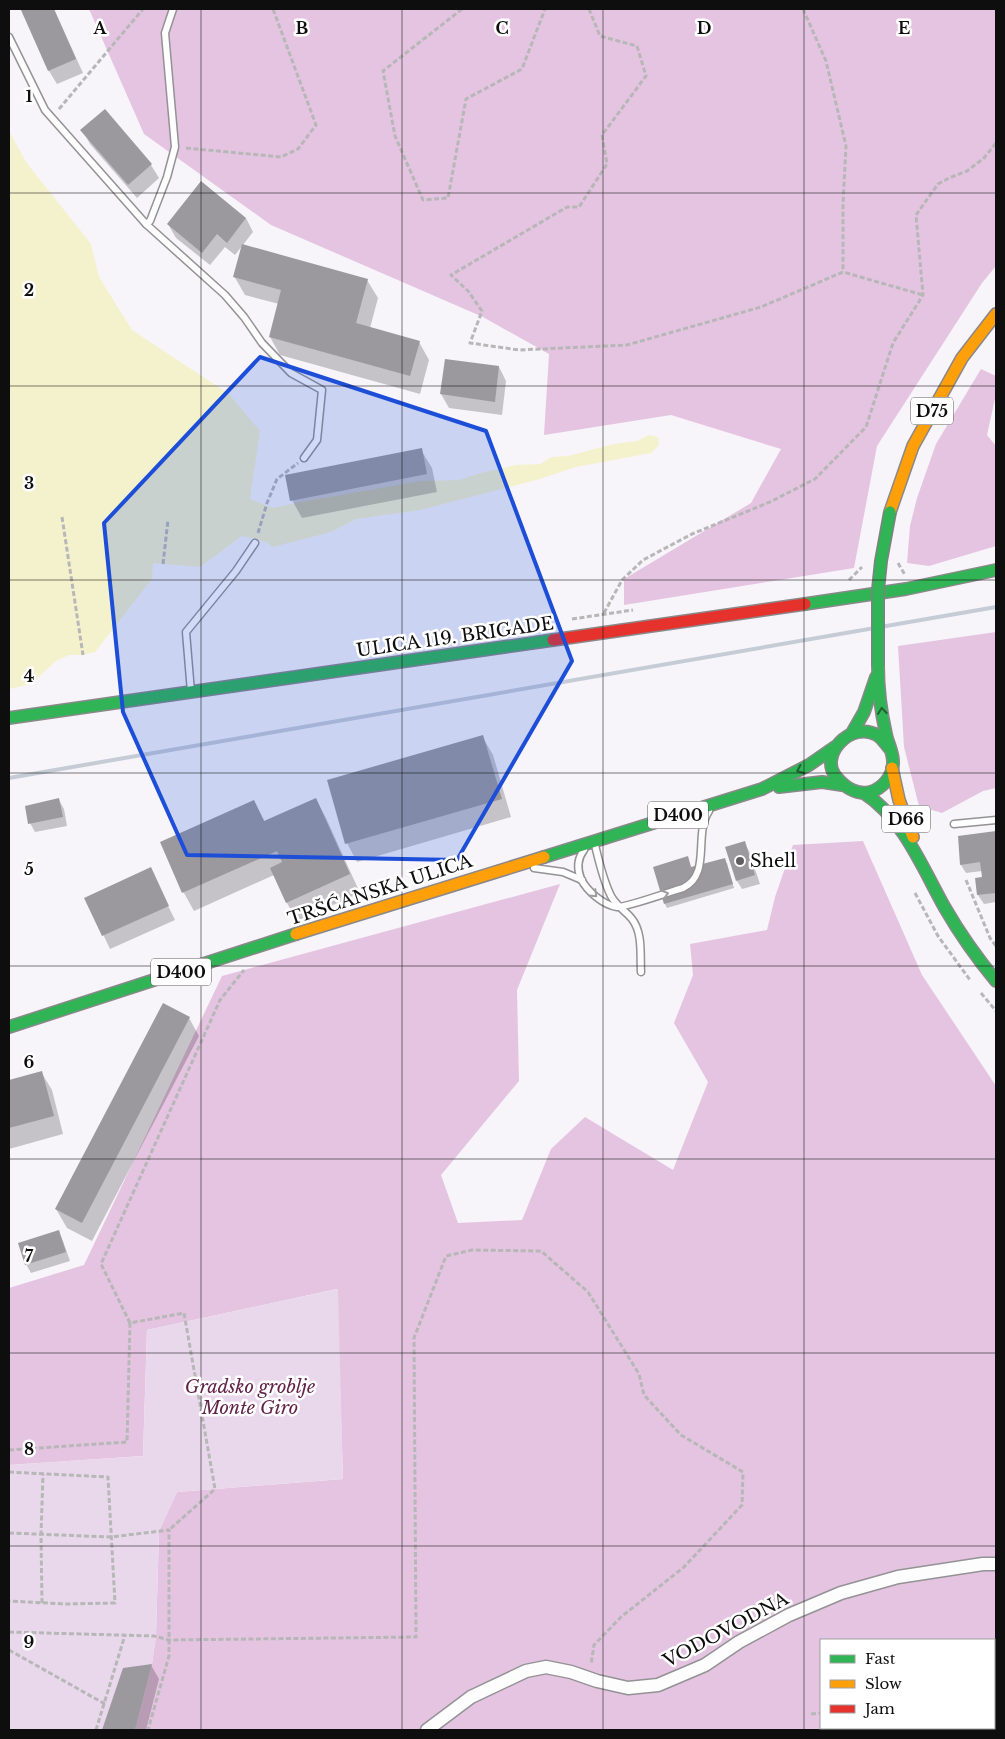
<svg xmlns="http://www.w3.org/2000/svg" width="1005" height="1739" viewBox="0 0 1005 1739" font-family="'Libre Baskerville',serif">
  <rect width="100%" height="100%" fill="#f7f4fa"/>
  <g fill="#e5c4e1" fill-rule="evenodd">
    <path d="M89 9H996V266L982 283 877 446 854 568 624 605V579L751 503 781 449 671 415 544 435 549 354 483 317 271 225 144 134Z"/>
    <path d="M981 369 996 376V394L987 435 996 446V546L929 566 907 563 910 526 917 498 936 444Z"/>
    <path d="M996 632V788L983 791 942 813 919 806 904 747 898 646Z"/>
    <path d="M863 841 922 975 996 1086V1730H135L152 1664 156 1636 159 1531 177 1492 343 1479 337 1289 147 1330 143 1456 9 1465V1288L84 1265 222 976 560 884 517 990 519 1081 441 1175 458 1223 522 1220 551 1149 585 1117 673 1170 708 1082 674 1023 693 975 690 944 767 930 775 897 793 845ZM821 1640H994V1728H821Z"/>
  </g>
  <path fill="#e9d8eb" d="M338 1289 343 1479 177 1492 159 1531 156 1636 152 1664 135 1730H9V1465L143 1456 147 1330Z"/>
  <path fill="#f4f2cc" d="M9 131 26 162 91 244 99 277 132 330 229 394 260 431 250 499 273 508 296 503 421 481 459 480 481 473 517 465 540 464 552 457 568 456 614 444 637 441 649 435 658 437 659 445 651 453 576 467 540 479 420 510 356 519 331 532 273 547 266 542 242 536 200 567 153 563 152 579 95 652 83 655H69L56 661 31 684 9 689Z"/>
  <g fill="#0003">
    <path d="M27 9H54L83 73 57 84 49 71 22 11Z"/>
    <path d="M105 111 151 165 159 178 137 198 90 144 82 130Z"/>
    <path d="M246 218 253 232 235 255 225 247 210 265 176 238 168 224Z"/>
    <path d="M234 276 367 280 378 298 370 328 419 342 429 360 420 394 280 355 270 337 279 304 245 295Z"/>
    <path d="M499 367 506 381 502 415 449 408 441 394Z"/>
    <path d="M421 450 432 468 437 492 302 518 292 500Z"/>
    <path d="M482 736 493 755 511 817 357 862 347 843Z"/>
    <path d="M316 799 326 818 360 893 297 921 287 903 274 875 194 911 184 893 161 843 254 801 265 822Z"/>
    <path d="M59 800 64 809 67 826 35 832 30 823Z"/>
    <path d="M996 832V902L984 904 978 895 983 878 982 871 966 873 961 865 959 837Z"/>
    <path d="M744 842 749 851 760 884 742 889 737 881Z"/>
    <path d="M687 858 692 869 727 863 734 888 667 908 665 904Z"/>
    <path d="M150 869 175 920 110 949 86 898Z"/>
    <path d="M189 1018 199 1036 92 1241 67 1228 56 1209Z"/>
    <path d="M41 1072 52 1090 63 1134 9 1149V1081Z"/>
    <path d="M58 1232 63 1241 70 1261 31 1273 26 1264Z"/>
    <path d="M151 1665 159 1679 146 1730H104L124 1669Z"/>
  </g>
  <g fill="#9b999e">
    <path d="M24 9H54L76 59 48 71 21 10Z"/>
    <path d="M105 109 152 164 128 185 80 130Z"/>
    <path d="M201 181 246 218 227 243 217 234 202 253 167 224Z"/>
    <path d="M242 244 368 279 356 323 420 341 410 376 269 337 281 290 233 277Z"/>
    <path d="M445 359 499 366 495 402 440 394Z"/>
    <path d="M422 448 427 474 290 501 285 475Z"/>
    <path d="M483 735 502 799 345 844 327 780Z"/>
    <path d="M59 798 63 817 28 824 25 806Z"/>
    <path d="M316 798 350 874 286 903 270 868 282 862 277 851 182 893 160 842 254 800 264 821Z"/>
    <path d="M996 831V893L977 895 975 878 982 877 980 862 960 865 958 836Z"/>
    <path d="M745 841 755 875 736 881 725 847Z"/>
    <path d="M688 856 691 867 725 858 733 884 664 904 653 867Z"/>
    <path d="M151 867 169 906 102 936 84 898Z"/>
    <path d="M163 1003 190 1017 82 1223 55 1209Z"/>
    <path d="M42 1071 54 1116 9 1128V1080Z"/>
    <path d="M59 1230 66 1252 25 1265 18 1243Z"/>
    <path d="M152 1664 135 1730H102L123 1668Z"/>
  </g>
  <g fill="none" stroke-linecap="round" stroke-linejoin="round">
    <defs>
      <g id="lane">
        <path d="M9 37 45 110 146 224 225 295 244 317 262 343 291 373 322 390 317 440 304 458"/>
        <path d="M146 224 150 221 167 177 175 147 165 33 173 9"/>
        <path d="M191 692 186 632 236 571 255 543"/>
        <path d="M954 824 996 820"/>
        <path d="M595 845C599 862 603 880 611 896 618 908 625 910 632 919 643 933 640 955 641 972"/>
        <path d="M584 850C577 859 577 869 581 879 587 891 603 905 617 907 625 908 672 891 683 888 712 874 693 835 709 811"/>
        <path d="M534 868 563 872 582 880"/>
      </g>
      <path id="street" d="M427 1730 471 1697 526 1671 546 1667 571 1672 597 1681 628 1688 658 1685 705 1665 739 1642 789 1615 841 1593 898 1577 983 1564H996"/>
      <g id="fast">
        <path d="M805 604 906 589 996 570"/>
        <path d="M878 666C878 689 881 712 886 734 888 744 894 754 893 764 893 776 882 789 870 792 856 795 846 788 837 778 817 756 851 720 877 735 882 738 886 745 890 749"/>
        <path d="M9 718 553 640"/>
        <path d="M852 733 864 712 876 677"/>
        <path d="M779 787 822 782 842 785"/>
        <path d="M864 793C903 818 923 869 945 908 960 934 977 958 996 981"/>
        <path d="M544 857 762 789 809 765 835 747"/>
        <path d="M9 1027 296 934"/>
      </g>
      <g id="slow">
        <path d="M890 512 913 446 962 358 996 314"/>
        <path d="M892 768 899 800 913 837"/>
        <path d="M296 934 544 857"/>
      </g>
      <path id="jam" d="M553 640 805 604"/>
    </defs>
    <use href="#lane" stroke="#939294" stroke-width="9"/>
    <use href="#street" stroke="#939294" stroke-width="15"/>
    <use href="#fast" stroke="#8a888b" stroke-width="14"/>
    <use href="#slow" stroke="#8a888b" stroke-width="14"/>
    <use href="#jam" stroke="#8a888b" stroke-width="14"/>
    <g stroke="#b7b7b8" stroke-width="3" stroke-dasharray="5 2.5" stroke-linecap="butt">
      <path d="M462 9 383 71 395 136 423 200 448 198 466 99 522 69 545 9"/>
      <path d="M589 9 600 36 637 46 646 76 602 135 607 164 579 207H567L451 275 468 291 482 311 470 343 519 350 627 345 761 307 843 272 923 295"/>
      <path d="M803 9 826 61 846 146 843 204V272"/>
      <path d="M59 109 143 9"/>
      <path d="M186 148 281 157 298 149 316 125 273 9"/>
      <path d="M62 517 83 655"/>
      <path d="M258 533 267 503 277 479 298 463"/>
      <path d="M898 563 905 575"/>
      <path d="M163 564 168 520"/>
      <path d="M849 580 862 567"/>
      <path d="M604 613 622 580 643 560 692 534 770 502 815 479 866 427 893 343 923 295 916 215 938 184 949 178 967 171 984 158 996 143"/>
      <path d="M572 619 633 610"/>
      <path d="M966 880 990 938 996 946"/>
      <path d="M915 893 938 936 970 980"/>
      <path d="M981 993 996 1011"/>
      <path d="M130 1323 101 1264 220 1000 244 970"/>
      <path d="M9 1450 127 1442 130 1323 184 1313 215 1489 169 1530"/>
      <path d="M9 1472 108 1477 115 1603 65 1604 9 1601"/>
      <path d="M9 1533 111 1537 169 1530V1656L148 1730"/>
      <path d="M42 1603 41 1535 43 1474"/>
      <path d="M9 1632 154 1636 169 1640 416 1637 414 1338 446 1256 472 1250 541 1251 588 1292 639 1374 644 1395 681 1435 743 1472 742 1505 684 1567 621 1617 594 1645 591 1665"/>
      <path d="M9 1650 105 1704"/>
      <path d="M811 1714 821 1713"/>
      <path d="M844 1728 848 1730"/>
      <path d="M96 1730 125 1635"/>
    </g>
    <use href="#lane" stroke="#fefdfe" stroke-width="6"/>
    <use href="#street" stroke="#fefdfe" stroke-width="12"/>
    <use href="#fast" stroke="#30b455" stroke-width="11"/>
    <use href="#slow" stroke="#ff9f0a" stroke-width="11"/>
    <use href="#jam" stroke="#e5322d" stroke-width="11"/>
    <path stroke="#c6ccd6" stroke-width="4" d="M9 778 996 607"/>
    <defs>
      <path id="fast-bridge" d="M878 666V590L881 561 890 512"/>
    </defs>
    <use href="#fast-bridge" stroke="#807f82" stroke-width="14" stroke-linecap="butt"/>
    <use href="#fast-bridge" stroke="#30b455" stroke-width="11"/>
  </g>
  <defs><path id="oneway-chevron" d="M-2-3.5L2.5 0L-2 3.5" fill="none" stroke-width="1.6" stroke-linecap="round" stroke-linejoin="round" transform="scale(1.25)"/></defs>
  <g stroke="#1f6132">
    <use href="#oneway-chevron" transform="translate(882 711) rotate(-97)"/>
    <use href="#oneway-chevron" transform="translate(800 770) rotate(155)"/>
  </g>
  <g stroke="#9e9d9e">
    <use href="#oneway-chevron" transform="translate(594 894) rotate(44)"/>
    <use href="#oneway-chevron" transform="translate(665 894) rotate(-17)"/>
  </g>
  <path fill="#1d4ed8" fill-opacity="0.2" stroke="#1d4ed8" stroke-width="4" stroke-linejoin="round" d="M260 357 486 431 572 661 457 860 187 855 123 712 104 523Z"/>
  <path fill="none" stroke="#0e0e0e" stroke-width="1" stroke-opacity="0.55" d="M201 9V1730M402 9V1730M603 9V1730M804 9V1730M9 193H996M9 386H996M9 580H996M9 773H996M9 966H996M9 1159H996M9 1353H996M9 1546H996"/>
  <circle fill="#605e61" stroke="#fff" stroke-width="2" cx="740" cy="861" r="5"/>
  <g text-anchor="middle" stroke-width="5" stroke-linejoin="round" paint-order="stroke">
    <g fill="#fff" stroke="#565656" stroke-width="1">
      <rect x="911" y="397.5" width="42" height="27" rx="4"/>
      <rect x="648" y="801.5" width="60" height="27" rx="4"/>
      <rect x="882" y="805.5" width="48" height="27" rx="4"/>
      <rect x="151" y="958.5" width="60" height="27" rx="4"/>
    </g>
    <g font-size="16" font-weight="bold" fill="#0e0e0e">
      <text x="932" y="417">D75</text>
      <text x="678" y="821">D400</text>
      <text x="906" y="825">D66</text>
      <text x="181" y="978">D400</text>
    </g>
    <g font-size="18" fill="#0e0e0e" stroke="#fff">
      <text transform="translate(455 637) rotate(-8)" y="6">ULICA 119. BRIGADE</text>
      <text transform="translate(380 890) rotate(-18)" y="6">TRŠĆANSKA ULICA</text>
      <text transform="translate(726 1630) rotate(-28)" y="6">VODOVODNA</text>
    </g>
    <g font-size="18" fill="#0e0e0e" stroke="#fff" text-anchor="start">
      <text x="750" y="867">Shell</text>
    </g>
    <g font-size="18" font-style="italic" fill="#612348" stroke="#fff">
      <text x="250" y="1393">Gradsko groblje<tspan x="250" dy="21">Monte Giro</tspan></text>
    </g>
  </g>
  <g font-size="16" text-anchor="middle" font-weight="bold" fill="#0e0e0e" stroke="#fff" stroke-width="5" stroke-linejoin="round" paint-order="stroke">
    <text x="100" y="34">A</text>
    <text x="302" y="34">B</text>
    <text x="502" y="34">C</text>
    <text x="704" y="34">D</text>
    <text x="904" y="34">E</text>
    <text x="29" y="102">1</text>
    <text x="29" y="296">2</text>
    <text x="29" y="489">3</text>
    <text x="29" y="682">4</text>
    <text x="29" y="875">5</text>
    <text x="29" y="1068">6</text>
    <text x="29" y="1262">7</text>
    <text x="29" y="1455">8</text>
    <text x="29" y="1648">9</text>
  </g>
  <rect width="1005" height="1739" fill="none" stroke="#0e0e0e" stroke-width="20"/>
  <rect x="820" y="1639" width="175" height="90" fill="#ffffff" stroke="#9f9f9f"/>
  <rect x="830" y="1655" width="25" height="8" fill="#30b455" stroke="#9f9f9f"/>
  <text x="865" y="1664" font-size="15" fill="#0e0e0e">Fast</text>
  <rect x="830" y="1680" width="25" height="8" fill="#ff9f0a" stroke="#9f9f9f"/>
  <text x="865" y="1689" font-size="15" fill="#0e0e0e">Slow</text>
  <rect x="830" y="1705" width="25" height="8" fill="#e5322d" stroke="#9f9f9f"/>
  <text x="865" y="1714" font-size="15" fill="#0e0e0e">Jam</text>
</svg>
